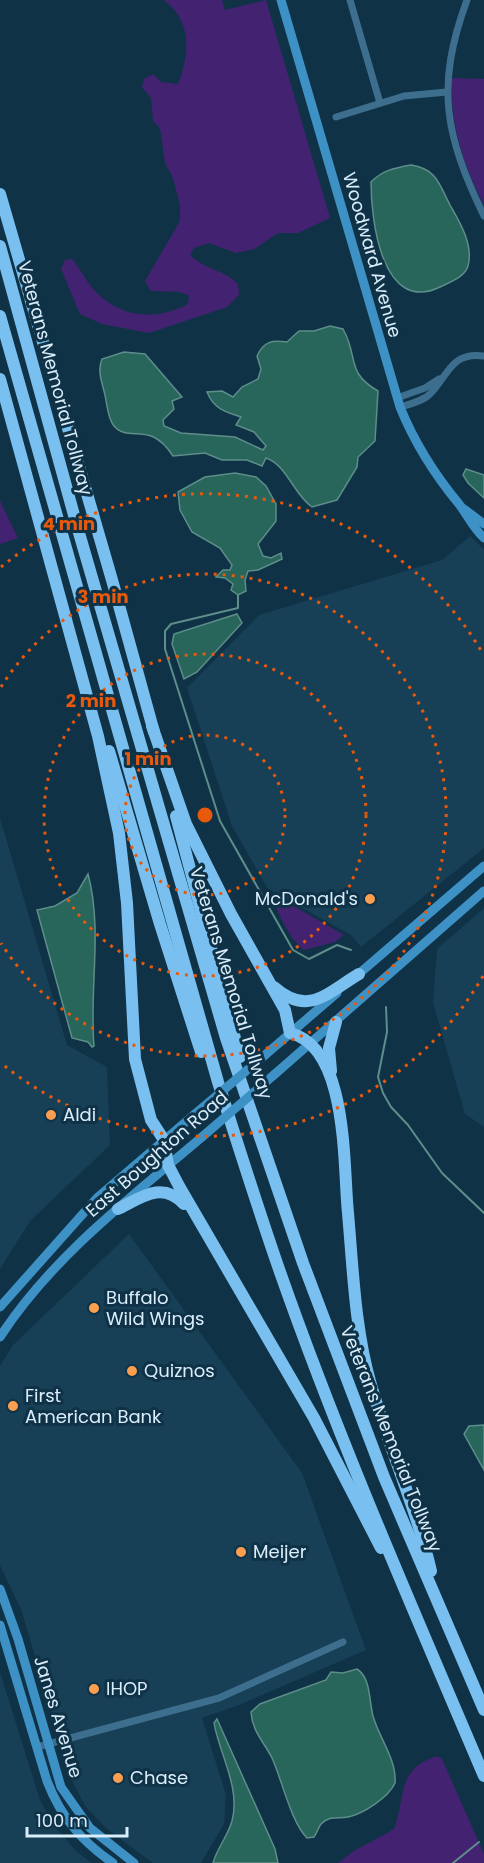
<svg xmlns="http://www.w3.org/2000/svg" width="484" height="1863" viewBox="0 0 484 1863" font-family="Poppins,sans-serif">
  <rect width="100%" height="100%" fill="#0f3247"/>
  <g fill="#173f56">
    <path d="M470 536 484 549V848L361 947 351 935 268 889 232 826 187 688 259 615 442 560Z"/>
    <path d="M0 818 67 1045 107 1067 110 1145 30 1221 0 1269Z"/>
    <path d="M484 908V1127L465 1114 433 1003 437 949Z"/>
    <path d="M129 1234 302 1473 366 1650 239 1705 202 1718 226 1795 224 1824 201 1863H153L107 1829 85 1806 70 1777 22 1612 0 1565V1366L13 1345Z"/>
    <path d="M0 1672 40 1800 53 1824 76 1851 92 1863H0Z"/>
  </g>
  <g fill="#442272">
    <path d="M164 0H222L225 10 266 0 330 218 298 233H278L254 249 236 253 209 243 194 248 190 255C204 269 224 270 238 284L239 295 227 307 149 333 102 324 80 314 61 269 65 260 72 259C81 269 87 284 97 293 123 319 158 320 188 304L189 296 180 292 151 291 145 281 180 221V205L173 178 165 163 160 128 153 121 151 98 142 87 144 79 153 74 161 82 178 84C190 54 192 21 164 0Z"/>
    <path d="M452 78 484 79V205C463 164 450 125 452 78Z"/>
    <path d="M0 501 18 538 0 544Z"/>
    <path d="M272 899 295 907 344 935 335 942 304 950C288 938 281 917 272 899Z"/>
    <path d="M437 1756 442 1759 484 1854V1863H338L354 1851 394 1829C407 1795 395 1770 437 1756Z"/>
  </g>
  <g fill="#28655a" stroke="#5d8e8a" stroke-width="1.5">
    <path d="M411 165C437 169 439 184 450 205 459 221 474 245 468 266 465 277 450 282 440 287 382 315 371 220 371 182 383 170 394 168 411 165Z"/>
    <path d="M330 326 343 329C359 357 345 372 378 391L375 441 358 457 357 467 337 500 312 507C294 495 287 465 266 458L262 466 247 460H222L205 453 173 456C149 419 130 444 114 426 108 419 107 405 105 395 102 382 97 371 102 359L124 352 145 354 182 397 172 401 174 409 163 420 164 426 181 433 235 437 263 450 266 446 254 432 236 425 241 417C225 412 214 409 207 392L222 391 233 397 242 387 258 379 261 369 257 356C264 341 272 340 287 342L299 331H314Z"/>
    <path d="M466 469 484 475V498L468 483 463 475Z"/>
    <path d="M235 473 256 477 266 486 276 504V521L258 544 263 556 271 558 281 553 282 559 258 570 248 571 245 580 246 591 238 595 231 590 233 584 225 578 216 577 223 570H230L232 565 220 548 192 532 180 510 178 492 205 477Z"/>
    <path d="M237 614 242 623 197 672 184 679 172 644 174 634Z"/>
    <path d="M88 874C103 930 89 989 94 1046L92 1047 88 1042 72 1038 37 910 55 906 77 893Z"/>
    <path d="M484 1425V1470L464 1434 469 1426Z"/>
    <path d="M357 1669C371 1678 369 1701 373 1716 379 1738 397 1760 395 1783 389 1797 363 1814 348 1817 338 1819 330 1815 321 1824 318 1828 317 1833 314 1837L307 1838C291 1822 282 1780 272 1758 264 1742 252 1731 251 1712L260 1704 326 1680 331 1672 343 1673Z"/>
    <path d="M217 1719 275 1849 278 1863H213C217 1848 228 1836 232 1821 241 1788 219 1753 214 1723Z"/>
  </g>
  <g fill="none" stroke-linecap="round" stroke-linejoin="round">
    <g stroke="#5d8e8a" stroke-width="2">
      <path d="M238 595V608L171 624 165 631V649L220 821 293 950 309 959 337 945 351 950"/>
      <path d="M386 1007 387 1032 378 1077 383 1093 391 1107 408 1125 442 1173 484 1213"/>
      <path d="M453 1863 479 1842"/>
    </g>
    <g stroke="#3d6e8e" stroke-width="7">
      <path d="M350 0 380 103"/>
      <path d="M467 0C435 87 445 135 484 216"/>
      <path d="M336 117 404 96 447 92"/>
      <path d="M397 398 425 388 439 379"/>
      <path d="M400 407C410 404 423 401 430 394 448 376 451 351 484 356"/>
      <path d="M37 1747 219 1698 343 1642"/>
    </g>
    <g stroke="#3d91c4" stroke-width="9">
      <path d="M281 0 400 407C415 444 434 474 459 504 468 516 473 528 484 538"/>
      <path d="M464 509 484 524"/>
      <path d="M354 978 484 866"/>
      <path d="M265 1055 337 993"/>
      <path d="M275 1074 484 891"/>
      <path d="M0 1307 97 1198 195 1114"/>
      <path d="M0 1337C52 1257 130 1198 202 1137"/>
      <path d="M0 1589 18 1639 61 1787 90 1828 134 1863"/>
      <path d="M0 1625 47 1781C61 1817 81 1841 113 1863"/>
    </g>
    <g stroke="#79c0f0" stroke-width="12">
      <path d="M0 194 112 580 154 732"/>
      <path d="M0 246 77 526 226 1038 303 1263 384 1477 484 1710"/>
      <path d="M0 316 218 1082C238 1145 258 1209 280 1272 340 1443 413 1609 484 1776"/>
      <path d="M0 379 98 736 119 833 127 903 135 1059 151 1120 164 1140 168 1165 179 1186 314 1418 381 1548"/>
      <path d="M152 726 186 824 231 914 285 1010 290 1033C349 1047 343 1167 348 1213 353 1270 355 1330 371 1385 389 1448 416 1507 431 1571"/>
      <path d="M109 751 160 924 201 1052"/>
      <path d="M176 816 240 1057"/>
      <path d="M274 987C308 1017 327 993 359 974"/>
      <path d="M331 1071 329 1048 336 1022"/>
      <path d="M118 1209C142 1197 162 1181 184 1204"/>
    </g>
    <g stroke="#3d91c4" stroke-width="9">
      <path d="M195 1114 265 1055"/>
      <path d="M202 1137 275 1074"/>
    </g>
  </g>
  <g fill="none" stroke="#e8590c" stroke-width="3" stroke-dasharray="3 6">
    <circle cx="205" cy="815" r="80"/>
    <circle cx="205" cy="815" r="161"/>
    <path d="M1 687A241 241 0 1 1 1 943"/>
    <path d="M483 976A321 321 0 0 1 1 1063M1 567A321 321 0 0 1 483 654"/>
  </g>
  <g fill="#fa9f4f" stroke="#0f3247" stroke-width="2">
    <circle cx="370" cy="899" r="6"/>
    <circle cx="51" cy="1115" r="6"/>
    <circle cx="94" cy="1308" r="6"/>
    <circle cx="132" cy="1371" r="6"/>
    <circle cx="13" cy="1406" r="6"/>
    <circle cx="241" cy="1552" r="6"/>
    <circle cx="94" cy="1689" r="6"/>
    <circle cx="118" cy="1778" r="6"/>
  </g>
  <g text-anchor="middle" stroke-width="6" stroke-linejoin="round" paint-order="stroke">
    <g font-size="18" fill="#daedfb" stroke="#0f3247">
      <text transform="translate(372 255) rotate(74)" y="6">Woodward Avenue</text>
      <text transform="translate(55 378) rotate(75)" y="6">Veterans Memorial Tollway</text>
      <text transform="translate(231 983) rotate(73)" y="6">Veterans Memorial Tollway</text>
      <text transform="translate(157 1154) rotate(-41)" y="6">East Boughton Road</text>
      <text transform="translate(391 1439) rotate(68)" y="6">Veterans Memorial Tollway</text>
      <text transform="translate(58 1717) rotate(73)" y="6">Janes Avenue</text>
    </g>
    <g font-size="18" fill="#daedfb" stroke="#0f3247" text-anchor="start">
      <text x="358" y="905" text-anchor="end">McDonald's</text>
      <text x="63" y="1121">Aldi</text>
      <text x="106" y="1304">Buffalo<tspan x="106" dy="21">Wild Wings</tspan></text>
      <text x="144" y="1377">Quiznos</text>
      <text x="25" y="1402">First<tspan x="25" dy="21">American Bank</tspan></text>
      <text x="253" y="1558">Meijer</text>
      <text x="106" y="1695">IHOP</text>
      <text x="130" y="1784">Chase</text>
    </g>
  </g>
  <circle cx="205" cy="815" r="9" fill="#e8590c" stroke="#0f3247" stroke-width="3"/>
  <g font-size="18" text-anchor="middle" font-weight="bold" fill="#e8590c" stroke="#0f3247" stroke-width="6" stroke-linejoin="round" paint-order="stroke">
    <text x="69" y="530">4 min</text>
    <text x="103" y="603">3 min</text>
    <text x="91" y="707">2 min</text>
    <text x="148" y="765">1 min</text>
  </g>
  <path d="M27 1827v9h100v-9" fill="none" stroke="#daedfb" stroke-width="3"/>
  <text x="36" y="1827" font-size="18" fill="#daedfb" stroke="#0f3247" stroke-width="4.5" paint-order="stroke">100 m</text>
</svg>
